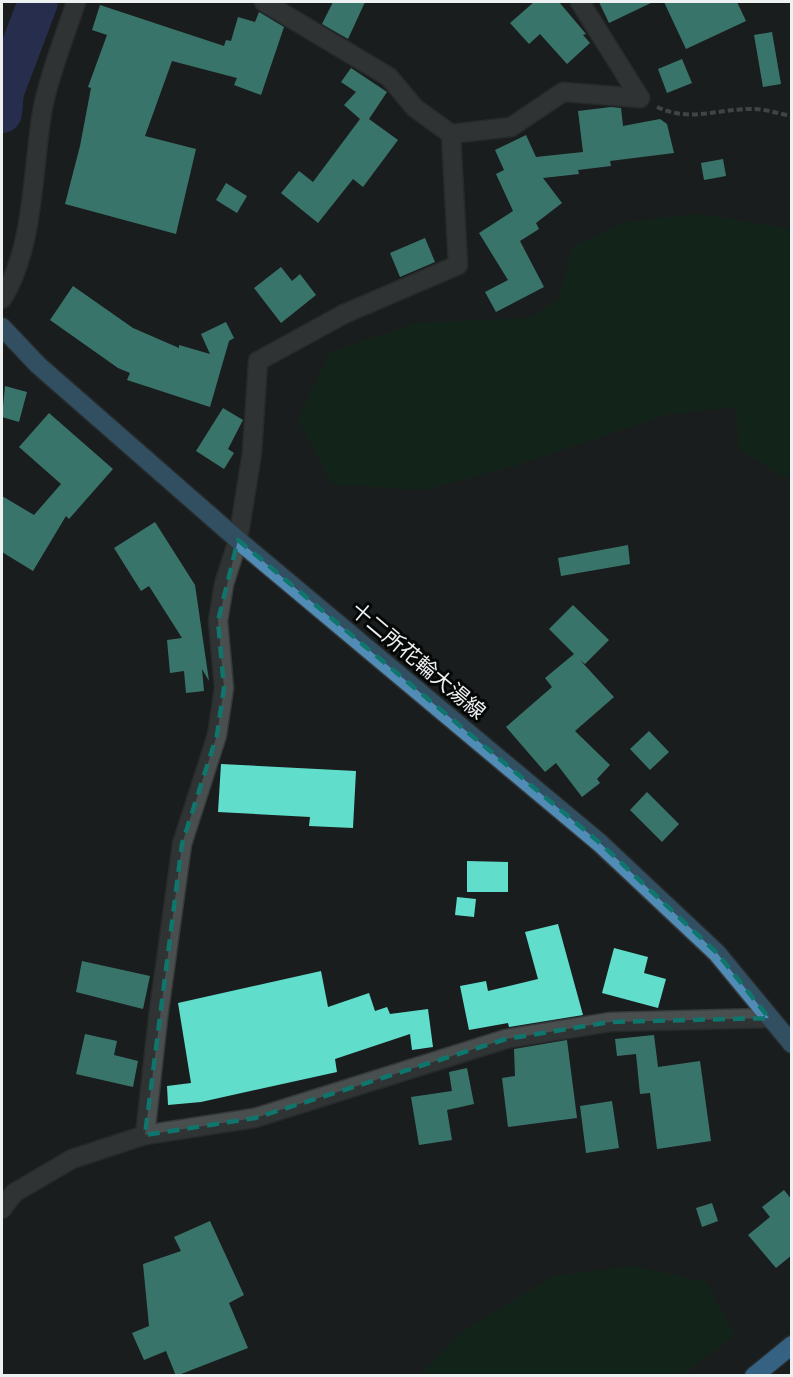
<svg xmlns="http://www.w3.org/2000/svg" width="793" height="1377" viewBox="0 0 793 1377" font-family="Quicksand,'Noto Sans JP',sans-serif">
  <rect width="100%" height="100%" fill="#191d1e"/>
  <g fill="#0b2e16">
    <path d="M698 214 791 229V476L785 478 738 448 737 407 669 414 514 466 423 490 332 484 298 420 330 352 417 323 529 318 558 300 573 247 625 222Z"/>
    <path d="M632 1266 706 1282 735 1335 683 1375H420L463 1331 554 1276Z"/>
  </g>
  <g fill="none" stroke-linecap="round" stroke-linejoin="round">
    <path stroke="#394085" stroke-width="40" d="M2 113 4 92 38 2"/>
  </g>
  <g fill="#61decb">
    <path d="M333 2H365L348 39 322 24Z"/>
    <path d="M534 2H559L586 34 583 35 590 43 567 64 540 34 529 44 510 23Z"/>
    <path d="M599 2H653L609 23Z"/>
    <path d="M664 2H737L746 21 686 49Z"/>
    <path d="M100 5 224 46 226 40 231 41 238 17 255 22 259 12 284 27 261 95 234 85 237 78 172 61 145 136 196 149 176 234 65 204 80 146 91 88 88 87 107 35 92 30Z"/>
    <path d="M772 32 781 84 763 87 754 35Z"/>
    <path d="M682 59 692 83 667 93 658 69Z"/>
    <path d="M351 68 387 92 369 119 398 140 363 187 353 179 318 223 281 193 299 171 313 182 360 119 344 105 356 92 341 82Z"/>
    <path d="M611 107 621 108 623 126 660 119 667 124 674 153 610 161 611 166 578 170 579 174 543 178 562 203 536 223 539 229 520 241 544 287 496 312 485 292 508 280 479 233 513 211 496 174 504 170 495 150 526 135 536 157 583 152 578 111Z"/>
    <path d="M723 159 726 176 704 180 701 163Z"/>
    <path d="M226 183 247 196 237 213 216 200Z"/>
    <path d="M425 238 435 262 400 277 390 253Z"/>
    <path d="M281 267 292 281 300 274 316 295 281 323 254 288Z"/>
    <path d="M73 286 133 328 179 348V345L210 354 201 334 226 322 234 338 229 341 210 407 127 380 130 373 118 368 50 320Z"/>
    <path d="M5 386 27 392 19 422 2 417Z"/>
    <path d="M223 408 243 420 228 449 234 453 224 469 196 451Z"/>
    <path d="M49 413 113 469 69 519 66 516 33 571 2 552V496L34 515 61 484 19 447Z"/>
    <path d="M155 522 195 585 209 681 202 669 204 691 186 693 184 671 170 673 167 640 182 638 149 586 141 591 114 548Z"/>
    <path d="M628 545 630 564 561 576 558 558Z"/>
    <path d="M573 605 609 640 585 664 580 660 614 697 575 731 610 765 597 779 600 783 582 797 556 763 545 772 506 727 552 687 545 678 574 654 549 629Z"/>
    <path d="M649 731 669 752 650 770 630 749Z"/>
    <path d="M221 764 356 771 353 828 309 826 310 817 218 812Z"/>
    <path d="M647 792 679 824 662 842 630 810Z"/>
    <path d="M467 861 508 862V892H467Z"/>
    <path d="M457 897 476 899 474 917 455 915Z"/>
    <path d="M558 924 583 1015 509 1027 508 1023 469 1030 460 986 486 981 488 991 538 979 525 932Z"/>
    <path d="M614 948 648 957 644 973 666 979 658 1008 602 993Z"/>
    <path d="M82 961 150 976 143 1009 76 992Z"/>
    <path d="M321 971 328 1007 369 993 375 1011 387 1007 390 1014 428 1009 433 1047 412 1050 410 1034 335 1059 337 1072 201 1102 168 1105 167 1086 191 1083 178 1003Z"/>
    <path d="M85 1034 117 1041 114 1055 138 1061 133 1087 76 1074Z"/>
    <path d="M654 1035 658 1067 700 1061 711 1141 657 1149 650 1093 640 1094 636 1054 617 1056 615 1039Z"/>
    <path d="M567 1040 577 1118 508 1127 502 1078 515 1076 514 1049Z"/>
    <path d="M467 1068 474 1104 447 1110 452 1140 419 1145 411 1097 452 1091 449 1072Z"/>
    <path d="M612 1101 619 1148 586 1153 580 1106Z"/>
    <path d="M784 1190 792 1200V1255L776 1268 748 1235 770 1217 762 1207Z"/>
    <path d="M712 1203 718 1221 702 1227 696 1208Z"/>
    <path d="M210 1221 244 1295 229 1303 248 1348 176 1376 166 1351 144 1360 132 1333 149 1326 143 1264 181 1251 174 1237Z"/>
  </g>
  <g fill="none" stroke-linecap="round" stroke-linejoin="round">
    <defs>
      <g id="minor">
        <path d="M264 2 389 77 415 108 451 134 511 127 563 92 640 98"/>
        <path d="M580 2 640 98"/>
        <path d="M2 299C35 247 32 168 43 107 50 72 65 36 76 2"/>
        <path d="M145 1135 158 1018 182 844 217 735 224 688 218 621 224 584 238 540 252 453 258 361 344 314 458 265 451 134"/>
        <path d="M2 1209 14 1193 72 1159 145 1135 255 1118 506 1039 610 1022 769 1018"/>
      </g>
      <path id="major" d="M2 327 38 365 238 540 600 843 717 953 792 1044"/>
      <path id="highway" d="M754 1376 792 1345"/>
    </defs>
    <use href="#minor" stroke="#373a3b" stroke-width="21"/>
    <use href="#major" stroke="#373a3b" stroke-width="21"/>
    <use href="#highway" stroke="#373a3b" stroke-width="21"/>
    <path stroke="#717475" stroke-width="4" stroke-dasharray="6 3" stroke-linecap="butt" d="M657 107C690 123 720 108 754 109 766 109 779 114 792 116"/>
    <use href="#minor" stroke="#494e4f" stroke-width="18"/>
    <use href="#major" stroke="#518cb7" stroke-width="18"/>
    <use href="#highway" stroke="#57b5fd" stroke-width="18"/>
  </g>
  <path d="M0 0H793V1377H0ZM238 540 600 843 717 953 769 1018 610 1022 506 1039 255 1118 145 1135 182 844 217 735 224 688 218 621Z" fill="#191d1e" fill-opacity=".55" fill-rule="evenodd"/>
  <path fill="none" stroke="#0f766e" stroke-width="4.5" stroke-dasharray="12 8" stroke-linejoin="round" d="M238 540 600 843 717 953 769 1018 610 1022 506 1039 255 1118 145 1135 182 844 217 735 224 688 218 621Z"/>
  <g text-anchor="middle" stroke-width="6" stroke-linejoin="round" paint-order="stroke">
    <g font-size="21" fill="#eef1f2" stroke="#060707">
      <text transform="translate(418 661) rotate(40)" y="7">十二所花輪大湯線</text>
    </g>
  </g>
  <rect width="793" height="1377" fill="none" stroke="#eef1f2" stroke-width="6"/>
</svg>
